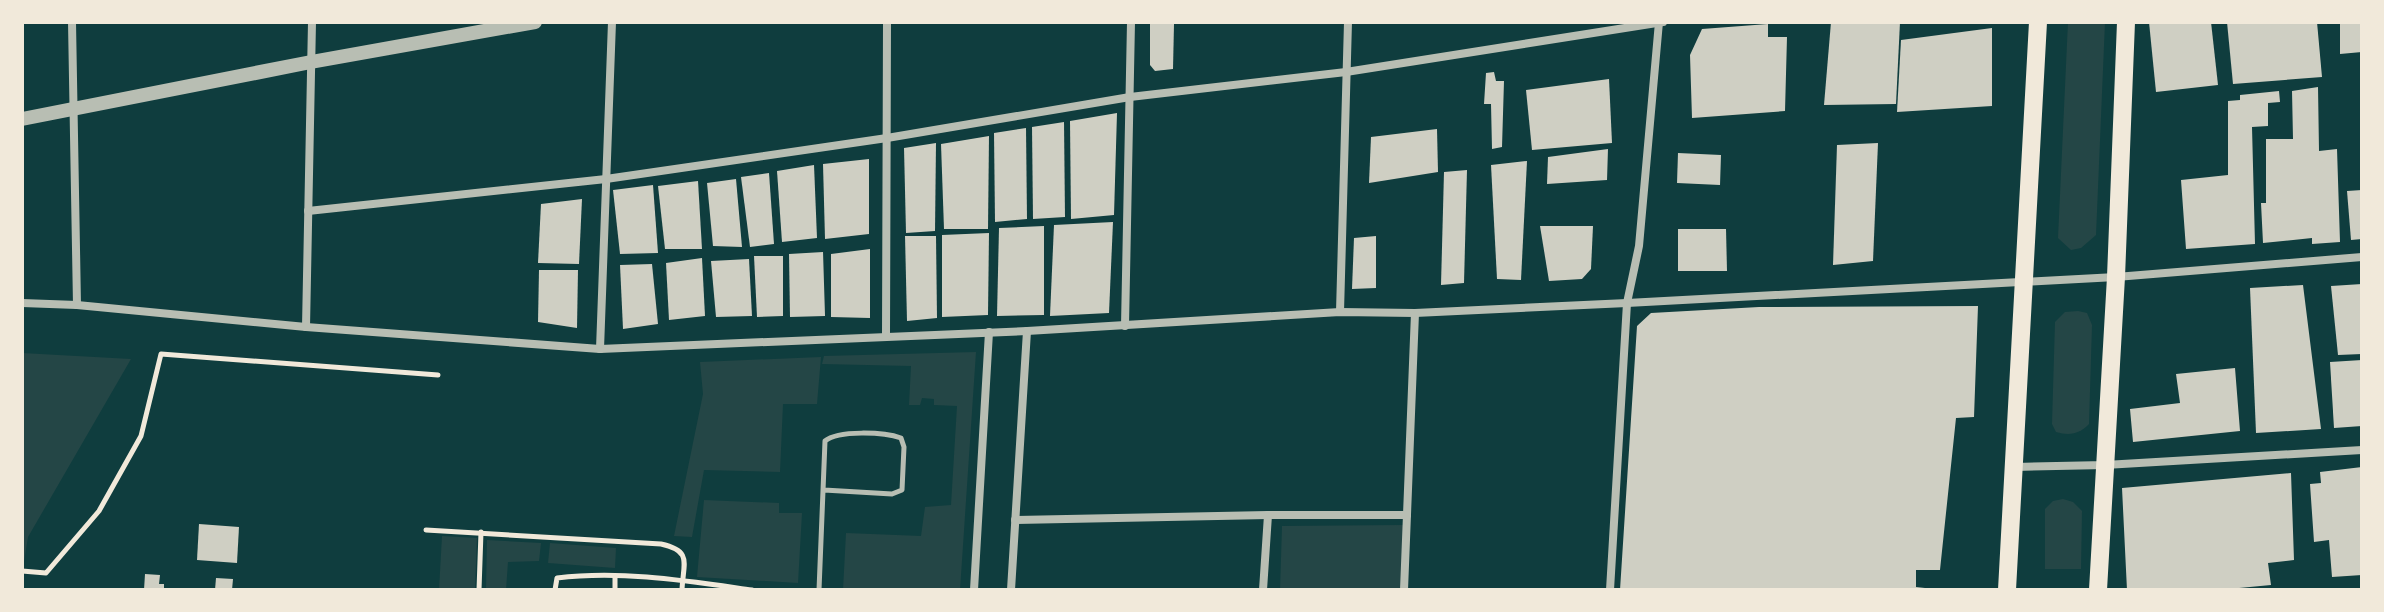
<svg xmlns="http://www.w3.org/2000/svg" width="2384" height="612" viewBox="0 0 2384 612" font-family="'Playfair Display',serif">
  <rect width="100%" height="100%" fill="#0f3d3e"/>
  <g fill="#244646">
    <path d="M2068 22H2105L2096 235 2081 248 2071 250 2058 238Z"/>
    <path d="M2078 311 2087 313 2092 325 2089 424C2079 434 2070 436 2056 432L2052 424 2055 322 2065 312Z"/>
    <path d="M976 352 960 590H843L846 533 921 536 925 507 951 505 957 406 934 405V399L922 398 920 405H909L911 366 822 364 824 356Z"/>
    <path d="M22 353 131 359 28 537 22 574Z"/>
    <path d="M821 357 817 404H783L780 472 704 470 692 537 674 536 703 394 700 362Z"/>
    <path d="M2063 499 2073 502 2082 511 2081 569H2045V509L2053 501Z"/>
    <path d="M704 500 779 503V513H802L798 583 697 577Z"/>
    <path d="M1404 525 1401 590H1280L1282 526Z"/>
    <path d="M442 536 477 538 475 590H439Z"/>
    <path d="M487 540 541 543 539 561 508 562 506 590H486Z"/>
    <path d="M550 543 616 548 615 568 548 563Z"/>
  </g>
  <g fill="#cfcfc3">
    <path d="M1831 22H1900L1896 104 1824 105Z"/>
    <path d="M2149 22H2211L2218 85 2156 92Z"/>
    <path d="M2227 22H2317L2322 77 2233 84Z"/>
    <path d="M2356 22H2362V52L2340 54V23Z"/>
    <path d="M1150 24H1174L1173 69 1155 71 1150 65Z"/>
    <path d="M1768 24V37H1787L1785 111 1692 118 1690 55 1702 29Z"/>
    <path d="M1992 28V106L1897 112 1901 40Z"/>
    <path d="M1494 72 1496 81H1504L1502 147 1492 149 1491 104H1484L1486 73Z"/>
    <path d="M1609 79 1612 143 1532 150 1526 90Z"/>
    <path d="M2318 87 2319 151 2337 149 2340 242 2312 244V238L2263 243 2261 203H2266V139H2293L2292 91Z"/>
    <path d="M2279 91 2280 102 2268 103V126L2252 127 2255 244 2186 249 2181 180 2228 175V101L2240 100V95Z"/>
    <path d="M1117 113 1114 215 1071 219 1070 121Z"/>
    <path d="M1064 122 1065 217 1033 219 1032 127Z"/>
    <path d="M1026 128 1027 219 995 222 994 133Z"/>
    <path d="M1437 129 1438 172 1369 183 1371 137Z"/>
    <path d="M989 136 988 229H944L941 144Z"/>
    <path d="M936 143 935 231 906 233 904 148Z"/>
    <path d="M1878 143 1873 261 1833 265 1837 145Z"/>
    <path d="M1608 149 1607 180 1547 184 1548 157Z"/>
    <path d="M1678 153 1721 155 1720 185 1677 183Z"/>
    <path d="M869 159V234L825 239 823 164Z"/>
    <path d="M1527 161 1521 280 1497 279 1491 165Z"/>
    <path d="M814 165 817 238 782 242 777 171Z"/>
    <path d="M1467 170 1464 283 1441 285 1444 172Z"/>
    <path d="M769 173 774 244 750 247 741 177Z"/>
    <path d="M736 179 742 247 713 246 707 183Z"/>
    <path d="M698 181 702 249H665L658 186Z"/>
    <path d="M653 185 658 253 620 254 613 190Z"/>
    <path d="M2362 190V239L2351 240 2347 191Z"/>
    <path d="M582 199 579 264 538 263 541 204Z"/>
    <path d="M1113 222 1109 313 1050 316 1054 225Z"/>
    <path d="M1044 226V315L997 316 999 228Z"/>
    <path d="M1540 226H1593L1591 269 1582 279 1549 281Z"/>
    <path d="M1678 229H1726L1727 271H1678Z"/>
    <path d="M989 233 988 315 942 317V235Z"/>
    <path d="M905 236H936L937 318 907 321Z"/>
    <path d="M1376 236V288L1352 289 1354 238Z"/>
    <path d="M870 249V318L831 317V254Z"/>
    <path d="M823 252 825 316 790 317 789 254Z"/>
    <path d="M754 256H783V316L757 317Z"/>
    <path d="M702 258 705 316 669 320 666 263Z"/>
    <path d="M749 259 752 316 716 317 711 261Z"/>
    <path d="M652 264 658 324 623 329 620 265Z"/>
    <path d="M539 270H578L577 328 538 322Z"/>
    <path d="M2362 284V354L2338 355 2331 286Z"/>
    <path d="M2303 285 2321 429 2256 433 2250 288Z"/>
    <path d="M1978 306 1974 417 1956 418 1940 570H1916V587L1925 588V590H1620L1637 326 1651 313 1759 307Z"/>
    <path d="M2362 360V426L2334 428 2330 362Z"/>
    <path d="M2235 368 2240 431 2133 442 2130 409 2180 403 2176 374Z"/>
    <path d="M2362 467V575L2332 577 2329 540 2314 542 2310 484 2321 483 2320 472Z"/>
    <path d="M2291 473 2294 560 2268 563 2271 585 2218 590H2127L2122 488Z"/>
    <path d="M199 524 239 527 237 563 197 560Z"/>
    <path d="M145 574 160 575 159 584H164V590H144Z"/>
    <path d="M216 578 233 579 232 590H215Z"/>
  </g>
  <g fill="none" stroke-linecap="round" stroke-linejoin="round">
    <g stroke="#f1e9da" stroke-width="5">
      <path d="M426 530 661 544C693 551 683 563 682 590"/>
      <path d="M22 571 46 573 99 511 141 436 161 354 438 375"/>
      <path d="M615 577V590"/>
      <path d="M479 590 481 532"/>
      <path d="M555 590 557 578C621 570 688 581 752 590"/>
    </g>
    <path stroke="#b8beb3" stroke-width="5" d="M819 590 825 441C838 430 884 432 901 438L904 447 902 490 892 494 824 490"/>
    <g stroke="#b8beb3" stroke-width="8">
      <path d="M72 22 77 305"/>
      <path d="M308 211 606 179 887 138 1130 97 1346 72 1663 22"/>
      <path d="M22 303 77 305 306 327 600 349 1027 331 1340 312 1415 313 1627 303 2116 277 2362 257"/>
      <path d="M1340 312 1348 22"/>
      <path d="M1125 326 1131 22"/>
      <path d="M306 327 312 22"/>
      <path d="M886 336 887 22"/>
      <path d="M600 349 612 22"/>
      <path d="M2015 467 2105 465 2362 450"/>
      <path d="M1015 520 1268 515H1407"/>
      <path d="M974 590 989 332"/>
      <path d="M1011 590 1027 331"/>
      <path d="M1263 590 1268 515"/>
      <path d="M1404 590 1415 313"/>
      <path d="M1610 590 1627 303 1639 246 1659 22"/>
    </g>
    <path stroke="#b8beb3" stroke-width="14" d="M22 119 311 62 535 22"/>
    <g stroke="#f1e9da" stroke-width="18">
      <path d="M2007 590 2038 22"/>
      <path d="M2098 590 2116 277 2126 22"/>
    </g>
  </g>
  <rect width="2384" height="612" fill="none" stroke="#f1e9da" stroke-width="48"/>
</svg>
